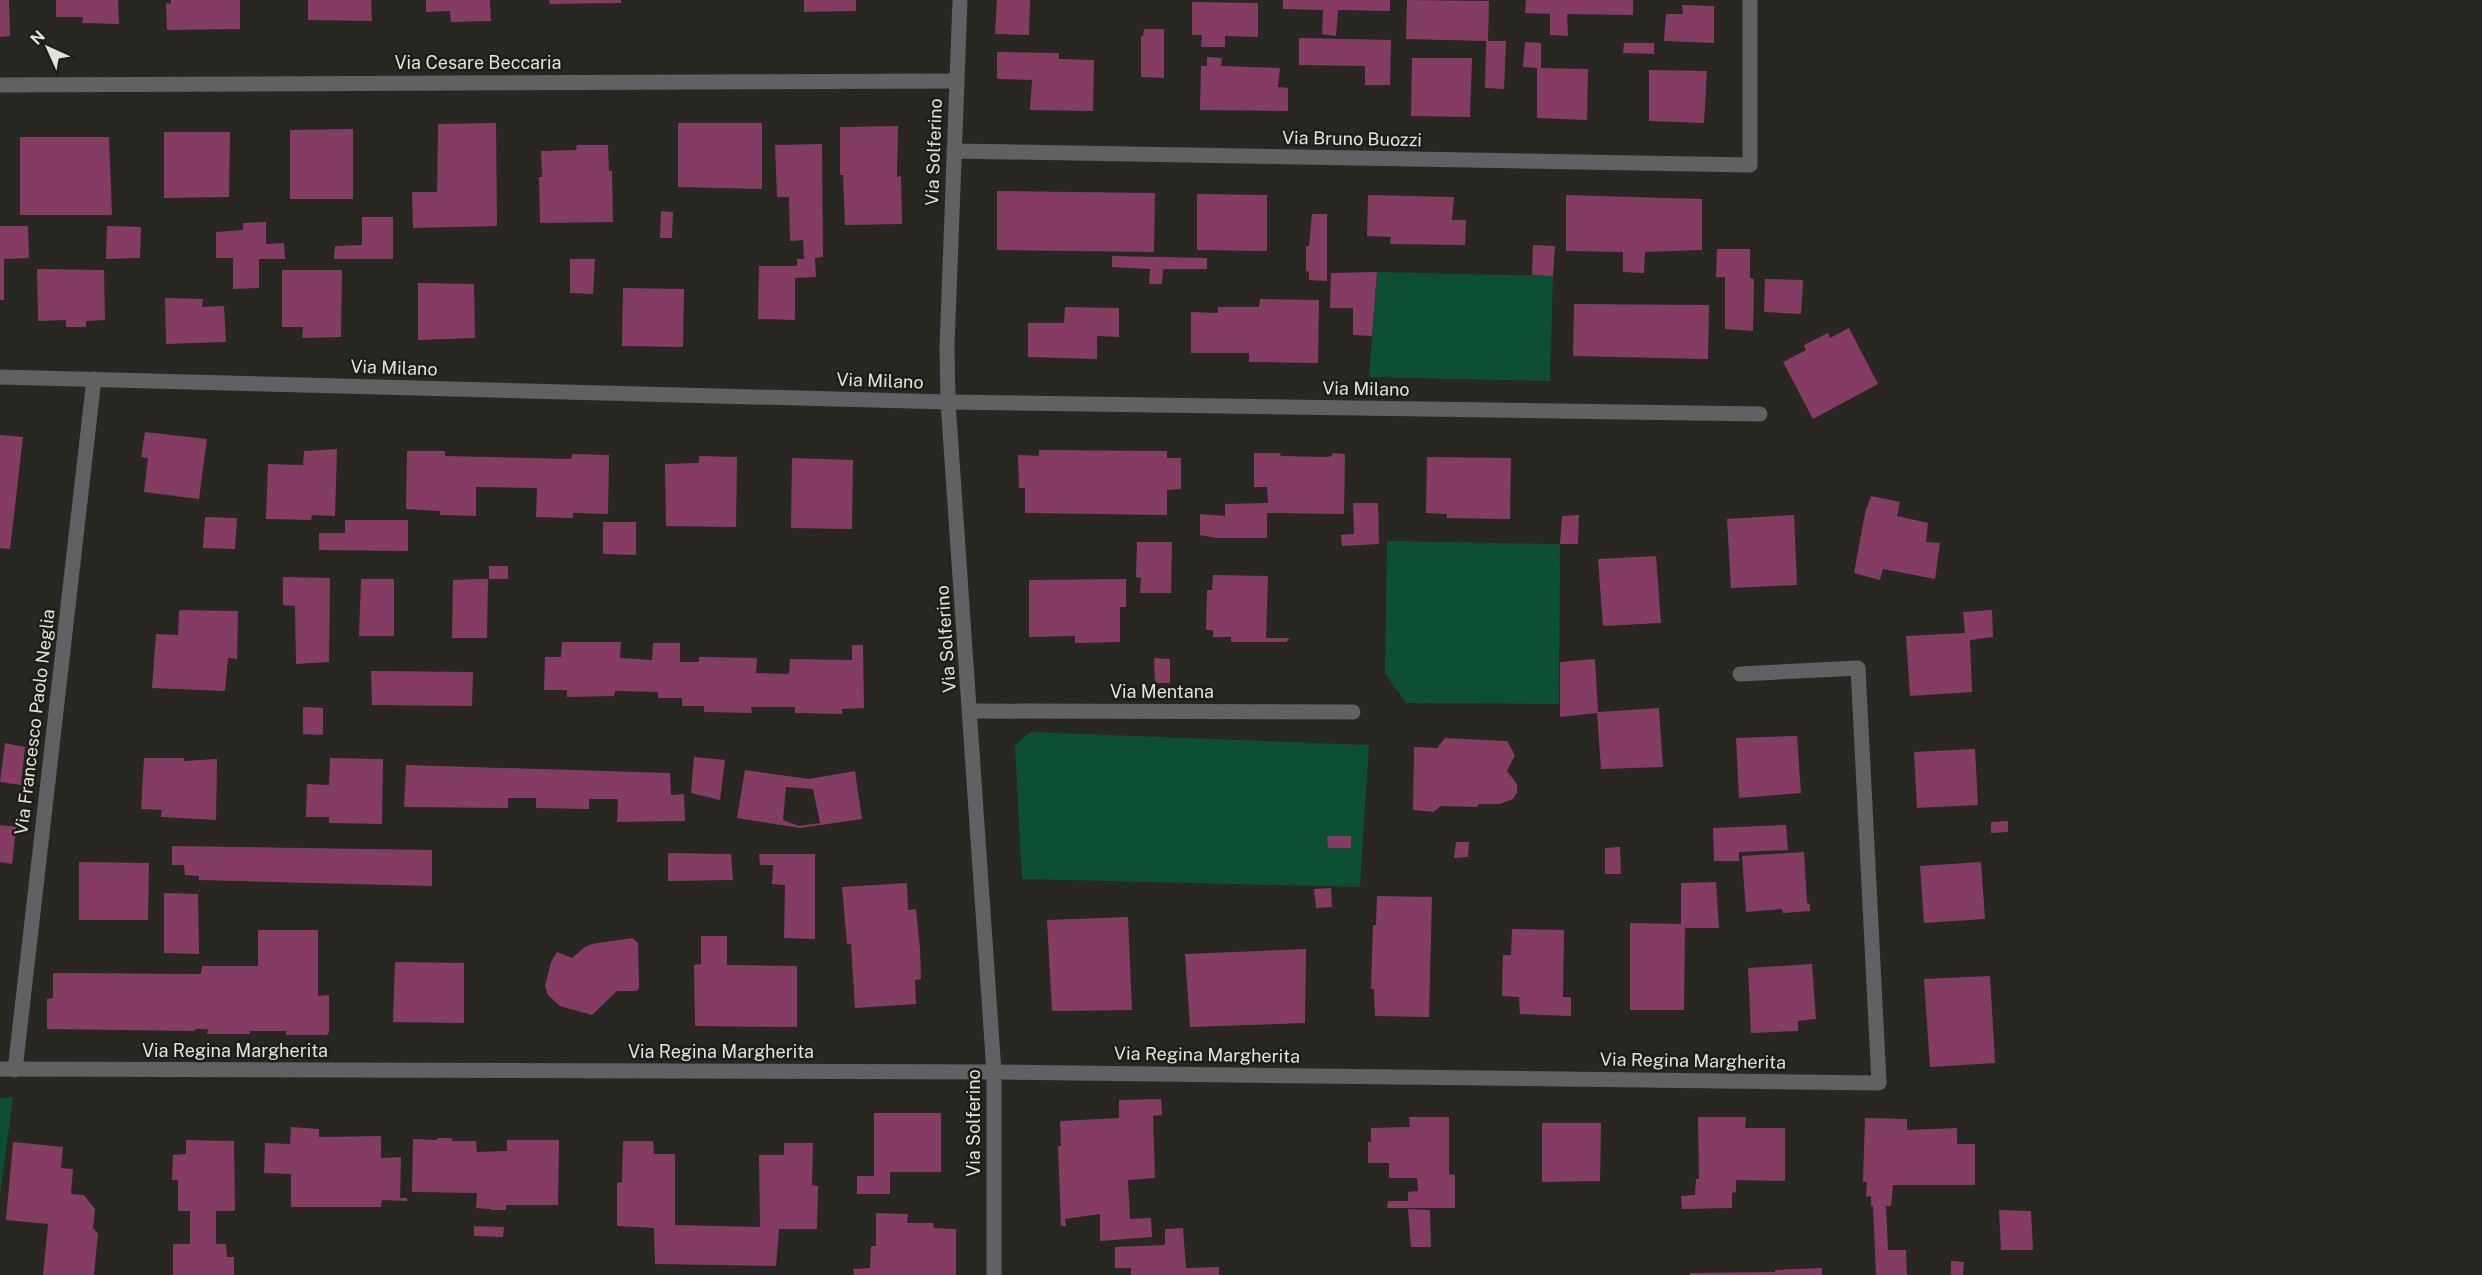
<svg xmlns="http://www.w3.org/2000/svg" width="2482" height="1275" viewBox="0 0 2482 1275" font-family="'Public Sans',sans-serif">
  <rect width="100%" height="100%" fill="#292721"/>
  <g fill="#0d4f32">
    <path d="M1377 272 1553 276 1550 381 1369 377Z"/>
    <path d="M1387 541 1560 544 1559 704 1406 703 1385 673Z"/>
    <path d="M1030 732 1369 745 1360 887 1022 879 1015 745Z"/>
    <path d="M0 1098H13L0 1196Z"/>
  </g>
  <g fill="#843c62" fill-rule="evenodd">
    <path d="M0 0H9L10 36 0 37Z"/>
    <path d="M56 0H118L119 24 82 23 83 17H56Z"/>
    <path d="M171 0H240V29L167 30 166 3 171 4Z"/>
    <path d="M308 0H371L372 21 308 20Z"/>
    <path d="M426 0H490L491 21 451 22 450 11 426 12Z"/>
    <path d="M549 0H621V3L550 4Z"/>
    <path d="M804 0H856V11L804 12Z"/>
    <path d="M997 0H1030L1029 35 995 34Z"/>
    <path d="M1283 0H1390V11L1338 10 1336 36 1322 34 1323 10 1283 9Z"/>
    <path d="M1407 0 1489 1 1488 41H1506L1504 89 1485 88 1486 41 1406 39Z"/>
    <path d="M1526 0H1633V15L1567 14 1568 36 1550 35V14L1525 13Z"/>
    <path d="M1192 2 1258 3V37L1225 36V47H1201L1202 35H1192Z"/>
    <path d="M1682 5 1714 6V43L1664 41 1666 14H1683Z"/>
    <path d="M1144 29H1164V78L1141 77V36H1143Z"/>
    <path d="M1299 38 1391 40 1390 85H1365V66L1299 65Z"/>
    <path d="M1525 42 1541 43V68L1588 69 1587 120 1537 118V68L1523 67Z"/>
    <path d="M1624 43H1654V54L1623 53Z"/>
    <path d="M997 52 1059 53V59L1094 60 1093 111 1030 110 1032 80 997 79Z"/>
    <path d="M1207 57 1222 58 1221 66 1280 68 1278 87 1288 88V111L1200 110 1201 66H1207Z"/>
    <path d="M1412 58H1472L1470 117 1411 116Z"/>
    <path d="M1649 70 1707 71 1704 123 1649 121Z"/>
    <path d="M496 123 497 226 413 228 412 192H437L438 124Z"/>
    <path d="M678 123H762V189L678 187Z"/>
    <path d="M898 126 897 177 901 176 902 224 845 225 843 175H840V127Z"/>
    <path d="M353 129V199H290V130Z"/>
    <path d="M164 132H230L229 197 164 198Z"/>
    <path d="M20 137H109L112 215H20Z"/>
    <path d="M822 144 823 257 815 258 816 277 795 278V320L758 319 759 266H797V259H804L803 240 790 241 789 197H777L775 145Z"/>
    <path d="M577 145H608L609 171H612L613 222 540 223 539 177H542L541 151 576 150Z"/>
    <path d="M997 191 1155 193 1154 252 997 250Z"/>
    <path d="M1197 194 1267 195V251L1197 250Z"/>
    <path d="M1368 195 1454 197 1452 220H1466L1465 245 1390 244 1391 237 1367 236Z"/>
    <path d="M1566 195 1702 199V250L1645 252 1644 273 1623 272V252L1566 251Z"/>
    <path d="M661 211 673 212 672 238H660Z"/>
    <path d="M1312 214H1327V281L1309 280V272L1306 271V246H1309Z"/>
    <path d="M362 217H393V259H334L335 246 362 245Z"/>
    <path d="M266 222V244L284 243 285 259H259V288L233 289V258H216V232L243 230V223Z"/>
    <path d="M0 226H28L29 258 4 259V300H0Z"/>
    <path d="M107 226 141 227 140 258 106 259Z"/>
    <path d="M1533 245 1555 246 1553 276 1532 275Z"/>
    <path d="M1717 249H1750V278L1754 279 1753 331 1725 329V277H1716Z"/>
    <path d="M1112 256 1207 258V269H1163L1162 284H1149L1150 269 1112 267Z"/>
    <path d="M570 259H595L593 294 570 293Z"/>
    <path d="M37 269 104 270 105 320 86 321V327H66V320L38 321Z"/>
    <path d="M282 270H342L341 337 302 338 303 327H282Z"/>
    <path d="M1377 272 1372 336 1353 335V308H1330L1331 273Z"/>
    <path d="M1765 279 1803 280 1801 314 1764 312Z"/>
    <path d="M418 283 474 284 475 338 418 340Z"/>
    <path d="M623 288 684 289 683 347 622 346Z"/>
    <path d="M165 298 203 299 202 307 224 306 226 342 166 344Z"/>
    <path d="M1260 299 1319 300 1318 363 1249 362V353H1191V312L1218 313V307H1259Z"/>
    <path d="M1574 304 1709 305 1708 359 1573 356Z"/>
    <path d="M1065 307 1119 308V337L1097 336V359L1028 357V323H1064Z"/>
    <path d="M1849 328 1878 384 1813 419 1783 362 1806 350 1804 345 1828 333 1830 338Z"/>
    <path d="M145 432 207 439 199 499 144 492 148 458 141 457Z"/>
    <path d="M0 435 23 437 10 549 0 548Z"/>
    <path d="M337 449 335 516 312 515 311 520 266 519 268 464 303 465 304 451Z"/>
    <path d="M1039 450 1167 451V458H1181V489L1167 490V515L1025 513V488H1019L1018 455 1039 456Z"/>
    <path d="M407 451H445V456L571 459 572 454 609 455 608 514 573 513V518L536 517 537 488 476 487V516L440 515V511L406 509Z"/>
    <path d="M1254 453H1281L1280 456 1327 457 1332 456V453L1345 454 1344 514 1267 513V538H1216L1200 535V514L1225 516V504L1268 503 1267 487H1254Z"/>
    <path d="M699 456 737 457 736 527 666 526 665 464 699 463Z"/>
    <path d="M1427 457 1511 458 1510 519 1447 518V514L1426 513Z"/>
    <path d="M792 458 853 460 852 529 791 528Z"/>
    <path d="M1871 496 1900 502 1897 516 1928 523 1926 542 1940 543 1935 579 1883 569 1880 580 1854 573 1865 513Z"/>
    <path d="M1353 503H1378L1379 544 1342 546 1341 535 1354 534Z"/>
    <path d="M1579 515 1578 544H1560L1562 516Z"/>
    <path d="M1794 515 1797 585 1731 588 1727 519Z"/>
    <path d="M205 517 237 518 235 549 203 548Z"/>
    <path d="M345 520H408V551L319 550V533H345Z"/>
    <path d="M603 522H636V555L603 554Z"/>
    <path d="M1137 542H1172L1171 593H1140L1141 578 1136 577Z"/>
    <path d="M1656 556 1661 623 1603 626 1598 559Z"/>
    <rect x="489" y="566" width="19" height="13"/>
    <path d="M1213 575 1268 576 1266 638H1290L1286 642H1231V637H1213V630H1206L1207 590H1212Z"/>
    <path d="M283 577 330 578 329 662 296 664 295 606 283 605Z"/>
    <path d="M361 579H394V636H359Z"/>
    <path d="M476 579H488L487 638H452L453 580Z"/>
    <path d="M1126 579V607H1120V642L1075 643V636L1029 637V580Z"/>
    <path d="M179 610 238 611 237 659 228 658 225 691 152 688 156 634 178 635Z"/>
    <path d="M1992 610 1993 637 1970 640 1972 692 1910 696 1906 636 1965 633 1963 612Z"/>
    <path d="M562 642H621L620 658 652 660 653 643H680V662H699V657L757 658 756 673 789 674 790 659 852 660V645H863L864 708 842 709V714L795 713V707H751L752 713 704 712V706H682V698H658V692L615 691 614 696 567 697V690H544L545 657H561Z"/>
    <path d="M1154 658 1170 659V683H1155Z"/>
    <path d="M1595 659 1598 712 1659 708 1663 767 1601 769 1597 713 1560 717V662Z"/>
    <path d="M371 671 473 672 472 706 372 705Z"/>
    <path d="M303 707 323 708V735L303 734Z"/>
    <path d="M1797 736 1801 793 1739 798 1736 738Z"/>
    <path d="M1445 738 1507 741 1515 755 1507 771 1517 784V793L1513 799 1500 804H1479L1477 807 1440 806 1434 812 1413 810 1414 747 1437 748Z"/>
    <path d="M5 743 25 747 21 785 0 782Z"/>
    <path d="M1975 749 1978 805 1917 808 1914 752Z"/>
    <path d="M694 757 725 760 720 800 691 793Z"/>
    <path d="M144 758H184V761L217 759 216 820 161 817 162 810 141 809Z"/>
    <path d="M330 758 383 759 382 824 329 823V817H306L307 784 329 785Z"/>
    <path d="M406 765 670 773 671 795 684 794 685 821 617 822 618 799H589V809L536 808V798H508V808L404 807Z"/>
    <path d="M745 770 809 779 855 771 862 819 800 828 737 818ZM786 787 813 789 820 823 799 826 783 820Z"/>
    <path d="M2008 821V832L1991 833V822Z"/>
    <path d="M0 825 16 827 12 864 0 862Z"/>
    <path d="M1786 825 1788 850 1739 852V861H1714L1713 828Z"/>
    <path d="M1327 836H1351V848H1328Z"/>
    <path d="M1456 842H1469L1468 857 1454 858Z"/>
    <path d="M172 846 432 850V886L199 880V876L185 875 184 865H172Z"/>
    <path d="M1620 847 1621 874H1605V848Z"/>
    <path d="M1804 852 1807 903 1810 904V911L1783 913 1782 909 1746 912 1742 856Z"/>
    <path d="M668 853 731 854 733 880 668 881Z"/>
    <path d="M759 854H815V939L784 938 785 885 772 884 773 865H760Z"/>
    <path d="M79 862 149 863 148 920H79Z"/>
    <path d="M1981 862 1985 919 1924 923 1920 866Z"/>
    <path d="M1716 882 1719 928H1685L1684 1010H1630V923L1681 924V883Z"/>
    <path d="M907 883 908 910 916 909 920 949 921 979 915 980 916 1004 855 1008 851 944H847L842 887Z"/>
    <path d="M1331 888 1332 907 1316 908 1314 889Z"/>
    <path d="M164 893 198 894 199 954 164 953Z"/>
    <path d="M1377 896 1432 897 1429 1017 1375 1016 1374 989H1371L1373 925H1376Z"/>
    <path d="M1128 917 1132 1010 1052 1011 1047 920Z"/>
    <path d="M1512 929 1564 930 1563 997H1571V1016L1520 1014 1519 997 1502 996 1503 955H1511Z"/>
    <path d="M258 930H318V996L329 995V1032L327 1035H286V1031H250V1034H207L208 1029H195V1031L47 1029V999L53 998V973L201 974 202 966H258Z"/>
    <path d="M701 936H727V965L797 966V1027L695 1026 694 965 701 964Z"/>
    <path d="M632 938 638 943 639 988 636 991H617L592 1015 560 1006 548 995 545 986 551 962 557 952 572 958 585 947 592 944Z"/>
    <path d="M1306 949 1305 1023 1190 1027 1185 954Z"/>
    <path d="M395 962 464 963V1023L393 1022Z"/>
    <path d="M1812 964 1816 1019 1798 1021V1031L1751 1033 1748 968Z"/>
    <path d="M1990 976 1995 1063 1930 1067 1924 979Z"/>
    <path d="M1161 1099 1162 1115 1153 1116 1155 1178 1128 1180 1130 1219 1151 1218 1152 1237 1100 1241V1214L1065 1219 1066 1226H1061L1058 1146H1061L1060 1121 1119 1118V1100Z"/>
    <path d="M874 1113H941V1172H890V1194H857V1176H874Z"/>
    <path d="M1409 1117H1449V1174L1455 1175V1208H1387L1388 1201H1408V1192L1418 1191 1417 1178H1389V1163H1368V1142H1371V1128L1410 1127Z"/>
    <path d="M1698 1117H1746L1745 1128H1785V1181L1736 1180V1192L1732 1193V1208L1682 1209 1681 1196 1695 1195 1696 1179H1699Z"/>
    <path d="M1865 1118 1907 1119V1130L1957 1128V1144H1975V1185H1893L1891 1206H1886L1888 1250H1906L1907 1275H1876L1873 1206H1871V1196L1866 1197 1867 1182H1863Z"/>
    <path d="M1542 1123H1601L1600 1181 1542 1182Z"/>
    <path d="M291 1127 319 1129V1137L381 1136V1158L401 1157 400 1198H407V1201L382 1200 381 1207H291V1174L264 1173 265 1143 290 1144Z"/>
    <path d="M437 1138H452V1141H476L477 1152 507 1151V1140H559L558 1205H506V1210H491V1209L476 1208 477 1193 412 1192 413 1139 437 1140Z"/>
    <path d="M186 1140 234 1141 235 1211H216V1244H226L227 1257H234V1275H173V1244H190V1211H178V1180H172L173 1155 186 1154Z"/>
    <path d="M623 1141H653L654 1154H675V1225L760 1227 759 1155H784V1143H813L812 1185 818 1186 817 1229H779L776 1266 655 1264 654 1228 617 1226V1183L622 1182Z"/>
    <path d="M13 1142 63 1147 61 1168 73 1169 71 1194 84 1195 95 1209 93 1228 98 1234 94 1275H43L48 1224 6 1220Z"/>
    <path d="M1408 1209 1430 1210 1431 1247H1411Z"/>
    <path d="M1999 1210 2031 1211 2033 1250H2001Z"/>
    <path d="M876 1213 908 1214 907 1223H933L934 1228 956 1229V1275H854L853 1269 870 1268 871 1246H876Z"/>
    <path d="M474 1226 504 1227 503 1237 474 1236Z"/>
    <path d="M1183 1228 1186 1268 1219 1267V1275H1131V1268H1115V1247L1165 1245V1229Z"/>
    <path d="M1951 1261 1964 1262 1963 1275H1951Z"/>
    <path d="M1822 1268V1275H1690V1273L1775 1272V1270Z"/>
  </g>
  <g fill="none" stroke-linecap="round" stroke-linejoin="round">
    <g stroke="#626063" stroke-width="15">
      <path d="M960 0 947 347 948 402 994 1072V1275"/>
      <path d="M0 85 956 81"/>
      <path d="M954 151 1750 165V0"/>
      <path d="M0 377 948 402 1760 414"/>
      <path d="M970 711 1353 712"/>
      <path d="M0 1069 994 1072 1879 1083 1858 668 1740 674"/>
      <path d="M15 1070 94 379"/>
    </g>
  </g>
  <g text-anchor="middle" stroke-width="5" stroke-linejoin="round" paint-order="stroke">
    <g font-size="18" fill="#e3e2de" stroke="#1f1d17">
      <text x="478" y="69">Via Cesare Beccaria</text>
      <text transform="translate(1352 139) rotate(1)" y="6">Via Bruno Buozzi</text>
      <text transform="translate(934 152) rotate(-88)" y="6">Via Solferino</text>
      <text transform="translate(394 368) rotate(2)" y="6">Via Milano</text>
      <text transform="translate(880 381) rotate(2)" y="6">Via Milano</text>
      <text transform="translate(1366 389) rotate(1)" y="6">Via Milano</text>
      <text transform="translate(946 639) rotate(-94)" y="6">Via Solferino</text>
      <text x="1162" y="698">Via Mentana</text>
      <text transform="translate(35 722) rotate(-83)" y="6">Via Francesco Paolo Neglia</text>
      <text x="235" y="1057">Via Regina Margherita</text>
      <text x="721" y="1058">Via Regina Margherita</text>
      <text transform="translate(1207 1055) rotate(1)" y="6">Via Regina Margherita</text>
      <text transform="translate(1693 1061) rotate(1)" y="6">Via Regina Margherita</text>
      <text transform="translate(974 1123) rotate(-90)" y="6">Via Solferino</text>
    </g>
  </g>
  <g transform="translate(48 48) rotate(315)" stroke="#1f1d17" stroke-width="4.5" paint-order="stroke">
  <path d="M0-4.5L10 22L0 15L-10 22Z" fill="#e3e2de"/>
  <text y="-9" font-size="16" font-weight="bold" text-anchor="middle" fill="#e3e2de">N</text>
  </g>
</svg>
